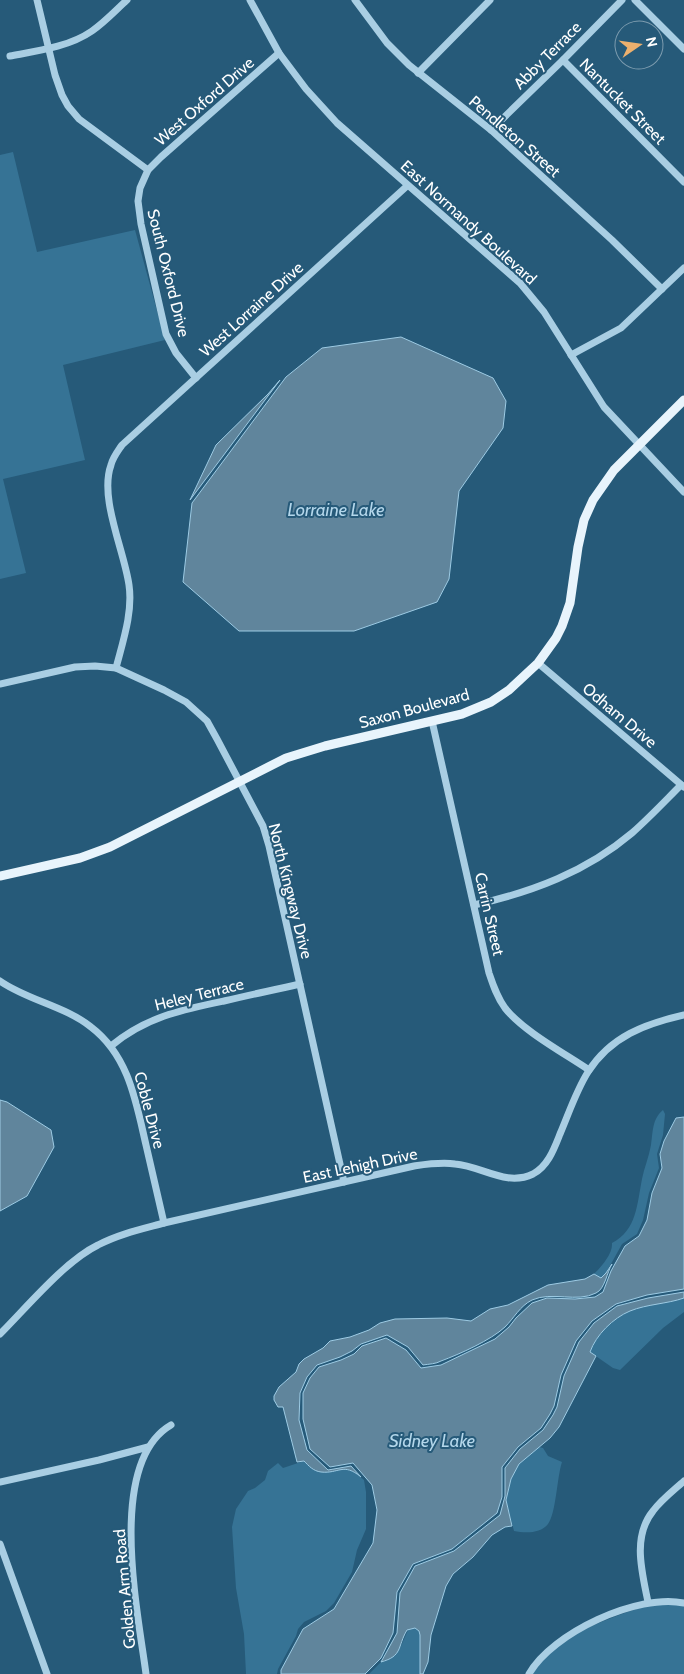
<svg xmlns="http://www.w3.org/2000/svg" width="684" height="1674" viewBox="0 0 684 1674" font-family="Cabin,sans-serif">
  <rect width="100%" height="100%" fill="#265a79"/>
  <g fill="#367395">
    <path d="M13 152 37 252 135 230 165 340 63 365 85 460 3 479 26 573 0 579V155Z"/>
    <path d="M663 1110 665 1114 663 1135 657 1154 659 1168 649 1193 643 1220 637 1234 622 1244 606 1273 601 1278 594 1274C601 1267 613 1254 612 1243 637 1230 637 1204 642 1179 644 1168 649 1157 651 1145 653 1132 652 1119 663 1110Z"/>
    <path d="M684 1298V1312L663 1328 620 1370 613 1368 590 1352C596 1335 613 1318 630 1311 647 1304 667 1304 684 1298Z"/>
    <path d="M539 1447 543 1448 548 1456 562 1462C557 1477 556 1514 548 1524 540 1534 525 1533 514 1531L506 1500 511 1479 519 1464Z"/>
    <path d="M304 1461C310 1466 314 1470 322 1472L347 1469 355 1472 364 1480 366 1492V1529L357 1550 352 1572 334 1603 326 1611 304 1622 298 1629 296 1636 278 1669 277 1674H246L244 1634 236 1588 232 1527 236 1509 248 1491 255 1488 265 1480 268 1471 278 1463 283 1468Z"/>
    <path d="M649 1605H677L684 1606V1674H533C555 1635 609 1618 649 1605Z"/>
    <path d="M415 1628 419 1631 420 1635V1674H369L381 1662 388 1660 401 1646 408 1630Z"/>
  </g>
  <g fill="#60859c" stroke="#9dcbe4">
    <path d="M401 337 493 378 506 401 503 428 459 491 449 579 437 602 354 631H239L183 582 192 503 286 377 322 348Z"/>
    <path d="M280 380 190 500 216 445 268 394Z"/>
    <path d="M0 1100 7 1102 51 1130 54 1147 27 1196 0 1211Z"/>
    <path d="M684 1117V1289L647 1295 616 1304 592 1321 576 1341 561 1375 554 1406 550 1414 541 1428 518 1447 502 1467V1497L497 1513 452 1549 413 1564 397 1592 393 1633 381 1658 365 1674H281V1670L303 1629 334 1609 373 1543 377 1510 372 1485 353 1463 330 1467 310 1449 303 1419V1393L310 1378 319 1367 341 1360 354 1354 362 1346 386 1338 406 1350 421 1368 441 1365 495 1339 509 1327 516 1318 532 1303 547 1298 575 1299 595 1297 603 1292 611 1271 625 1246 639 1236 647 1220 652 1193 662 1168 660 1154 664 1141 676 1118Z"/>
    <path d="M612 1264C607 1272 605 1289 596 1293 577 1303 552 1291 532 1300 520 1306 514 1318 505 1327 491 1340 460 1354 441 1361 436 1364 429 1364 423 1365L408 1347 387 1335 361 1344 352 1351 340 1357 317 1365 307 1377 300 1393 299 1420 307 1450 328 1470 351 1466 361 1477C343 1462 339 1474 321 1472 313 1471 309 1466 304 1461L297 1462 284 1411 283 1407H278L274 1400V1396L279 1387 296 1372 299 1364 304 1359 323 1348 330 1341 350 1337 369 1330 380 1323 395 1319 447 1318 471 1321 490 1309 508 1305 548 1285 585 1279 594 1274 601 1278 606 1273Z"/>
    <path d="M684 1292V1298C667 1304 647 1304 630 1311 613 1318 596 1335 590 1352L596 1356 559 1427 550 1438 519 1464 511 1479 506 1500 512 1526 505 1527 492 1535 473 1557 453 1574 446 1586 431 1635 428 1662 423 1674H420V1635L419 1631 415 1628 407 1630C397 1647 403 1656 381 1662L397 1633 400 1593 415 1566 454 1551 500 1515 505 1496V1468L520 1449 543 1430 553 1415 557 1407 564 1376 579 1342 594 1323 617 1306 648 1298Z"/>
  </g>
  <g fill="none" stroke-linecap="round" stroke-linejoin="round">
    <g stroke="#a9cee3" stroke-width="7">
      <path d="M37 0 55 75 62 95 68 106 79 119 148 170"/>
      <path d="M250 0 279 53 306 89 337 123 520 283 544 312 604 407 684 492"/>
      <path d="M355 0 387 43 409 65 491 130 612 240 662 289"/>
      <path d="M635 0 684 49"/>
      <path d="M10 56C37 51 69 47 92 31 105 22 116 10 127 0"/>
      <path d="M563 60 684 182"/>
      <path d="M418 73 490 0"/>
      <path d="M491 130 563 60 622 0"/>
      <path d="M571 355 621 328 684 268"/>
      <path d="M196 378 176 353 166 334 141 224 138 201 140 188 148 170 161 157 279 53"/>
      <path d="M538 663 684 787"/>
      <path d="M116 668C123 641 133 612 129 585 124 550 99 498 111 465 113 457 118 451 122 445L407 186"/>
      <path d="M0 684 75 667 95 666 116 668 164 690 186 702 207 721 217 739 263 826 269 846 344 1182"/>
      <path d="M432 721 489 973C493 985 497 997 505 1008 523 1031 564 1053 589 1070"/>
      <path d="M474 905C532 892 586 872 632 833 649 818 665 801 681 785"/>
      <path d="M0 981C27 1000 65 1006 91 1027 129 1056 136 1102 146 1145 152 1171 158 1197 164 1223"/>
      <path d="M111 1046C146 1017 181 1010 224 1001 249 995 274 990 300 984"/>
      <path d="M0 1334C27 1307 65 1261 98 1245 119 1234 142 1229 164 1223L414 1166C428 1164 441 1162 455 1164 482 1166 506 1187 533 1174 548 1166 554 1149 560 1134 569 1113 576 1091 588 1072 611 1036 645 1024 684 1015"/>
      <path d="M0 1482 99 1460 148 1447"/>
      <path d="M0 1544 47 1674"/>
      <path d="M648 1602C642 1572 632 1537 653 1511 661 1500 674 1490 684 1481"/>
      <path d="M146 1674C138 1612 106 1463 171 1425"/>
      <path d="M529 1674C552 1633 638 1593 684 1603"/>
    </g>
    <path stroke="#e8f4fc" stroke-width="9" d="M0 876 80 858 110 847 286 758 325 746 462 714 491 702 509 690 538 663 556 638 562 626 570 603 578 547 584 520 593 500 614 470 684 400"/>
  </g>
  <g text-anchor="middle" stroke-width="4" stroke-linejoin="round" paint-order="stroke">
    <g font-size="16" fill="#fff" stroke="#265a79">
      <text transform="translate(547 55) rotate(-45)" y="6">Abby Terrace</text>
      <text transform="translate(204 101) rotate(-41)" y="6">West Oxford Drive</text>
      <text transform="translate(623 101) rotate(45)" y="6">Nantucket Street</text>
      <text transform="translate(515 136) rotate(41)" y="6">Pendleton Street</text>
      <text transform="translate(469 222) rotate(42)" y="6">East Normandy Boulevard</text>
      <text transform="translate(169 273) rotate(76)" y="6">South Oxford Drive</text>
      <text transform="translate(251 309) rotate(-42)" y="6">West Lorraine Drive</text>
      <text transform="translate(414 708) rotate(-15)" y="6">Saxon Boulevard</text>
      <text transform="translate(620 715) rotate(40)" y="6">Odham Drive</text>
      <text transform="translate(291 891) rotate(76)" y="6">North Kingway Drive</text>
      <text transform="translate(490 914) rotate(77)" y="6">Carrin Street</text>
      <text transform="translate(199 994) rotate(-14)" y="6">Heley Terrace</text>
      <text transform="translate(150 1110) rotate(75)" y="6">Coble Drive</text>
      <text transform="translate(360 1165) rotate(-12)" y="6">East Lehigh Drive</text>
      <text transform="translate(124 1589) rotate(-95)" y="6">Golden Arm Road</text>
    </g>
    <g font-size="18" font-style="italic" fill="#b4d7eb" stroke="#265a79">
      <text x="336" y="516">Lorraine Lake</text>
      <text x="432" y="1447">Sidney Lake</text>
    </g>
  </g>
  <g transform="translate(639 45) rotate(77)"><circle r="24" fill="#265a79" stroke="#7d9caf"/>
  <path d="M0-4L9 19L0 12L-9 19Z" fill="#ecb06e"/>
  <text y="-8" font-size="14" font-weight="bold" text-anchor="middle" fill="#ffffff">N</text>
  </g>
</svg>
